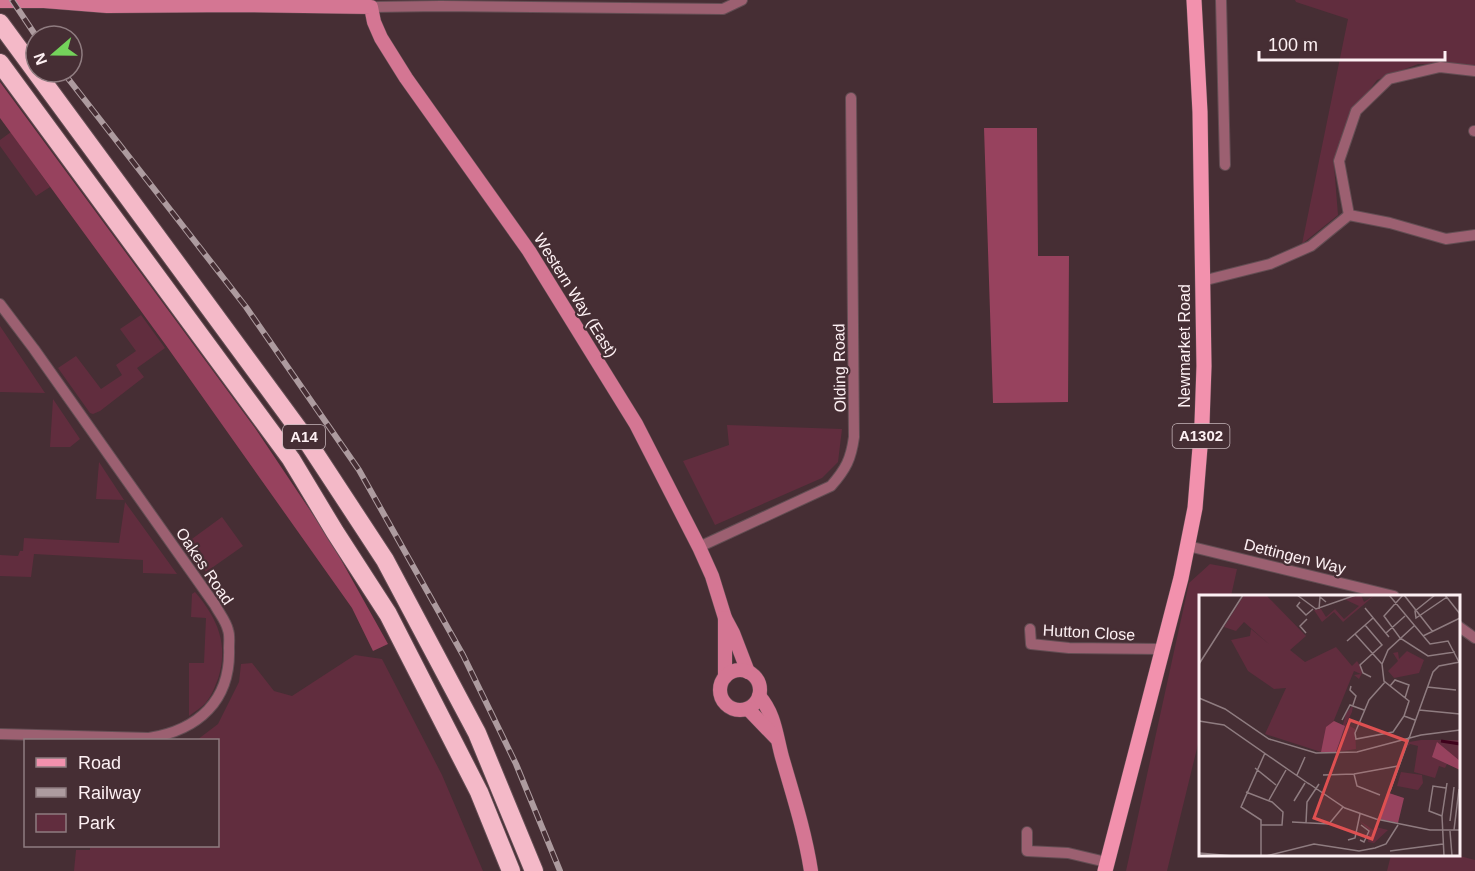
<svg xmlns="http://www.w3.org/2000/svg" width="1475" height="871" viewBox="0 0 1475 871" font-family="Arial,sans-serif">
  <rect width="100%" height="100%" fill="#462e34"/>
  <g fill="#612d3e">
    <path d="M1295 0H1475V67L1418 64 1377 80 1348 118 1334 165 1338 215 1302 244 1348 19 1296 2Z"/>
    <path d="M11 132 50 187 36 196 0 146V140Z"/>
    <path d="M141 315 165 348 137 368 144 377 100 411 93 414 90 413 58 368 76 356 101 389 122 375 116 365 136 351 120 329Z"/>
    <path d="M0 326 45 393 0 392Z"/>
    <path d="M53 399 80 439 70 447H50Z"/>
    <path d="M727 425 842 429 838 462 822 478 715 525 683 461 729 445Z"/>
    <path d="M99 462 124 500 96 499Z"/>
    <path d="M125 502 177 574 143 573V560L34 554 31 577 0 576V555L18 556 20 551H23L24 538 119 543Z"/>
    <path d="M222 517 243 546 206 572 185 544Z"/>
    <path d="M1210 564 1237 569 1231 596H1200V736L1167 871H1126L1189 583Z"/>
    <path d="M195 592C218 619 229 645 218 679 215 686 212 695 207 701 203 707 195 711 189 716V663H204L206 618 191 617 192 594Z"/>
    <path d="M355 655 382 659 442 775 483 871H74L76 850H90V846H218V740H197L218 724 239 682 241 664 252 663 274 691 292 696Z"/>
    <path d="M1391 855H1456L1475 860V871H1387Z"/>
  </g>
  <g fill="#97425e">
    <path d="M0 82 255 428 330 540 388 644 373 651 352 608 165 344 0 118Z"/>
    <path d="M984 128H1037L1038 256H1069L1068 402 993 403Z"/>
  </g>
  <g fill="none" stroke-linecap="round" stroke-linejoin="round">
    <defs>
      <g id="street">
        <path d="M1221 0 1225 165"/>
        <path d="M371 7 441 6 723 9 742 0"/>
        <path d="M1474 131H1475"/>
        <path d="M1349 215 1339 161 1356 111 1389 79 1440 67 1475 71"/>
        <path d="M1202 281 1270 264 1311 246 1349 215 1390 223 1446 239 1475 235"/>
        <path d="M0 304 34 349 215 605C219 613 226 621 228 630 230 635 229 642 229 648 231 701 198 730 149 738L0 734"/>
        <path d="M1188 546 1394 596"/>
        <path d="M699 547 831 486C846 469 851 459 854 437L851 98"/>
        <path d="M1458 626 1475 638"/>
        <path d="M1030 629 1031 644 1069 648 1161 649"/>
        <path d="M1027 832V851L1068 853 1106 862"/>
      </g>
      <g id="secondary">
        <path d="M0 1H44L107 6 240 5 371 7 374 22 381 38 406 78 529 251 636 424 699 547 712 576 725 618 733 633 748 672"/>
        <path d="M725 618V677"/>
        <circle cx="740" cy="690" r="20"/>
        <path d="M759 696C775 714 776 735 782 757 793 795 805 832 811 871"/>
        <path d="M748 709 776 738"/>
      </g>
      <path id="primary" d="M1105 871 1181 578 1195 508 1202 423 1204 366 1200 112 1194 0"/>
      <g id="highway">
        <path d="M0 23 305 438 385 560 477 733 534 871"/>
        <path d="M0 63 291 459 335 532 388 614 479 792 511 871"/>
      </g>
    </defs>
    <use href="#street" stroke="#634d53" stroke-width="12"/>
    <use href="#secondary" stroke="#634d53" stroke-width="15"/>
    <use href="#primary" stroke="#634d53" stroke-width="16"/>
    <use href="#highway" stroke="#634d53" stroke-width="20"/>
    <use href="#street" stroke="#9c6071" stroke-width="10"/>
    <use href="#secondary" stroke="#d47693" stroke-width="14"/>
    <use href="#primary" stroke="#f291ad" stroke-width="15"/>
    <use href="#highway" stroke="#f4b9c8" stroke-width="18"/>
    <defs>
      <g id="rail">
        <path d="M12 0 36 36"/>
        <path d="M63 72 246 307 359 470 463 655 516 764 560 871"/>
      </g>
    </defs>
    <use href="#rail" stroke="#ad9b9f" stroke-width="6"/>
    <use href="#rail" stroke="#462e34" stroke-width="4" stroke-dasharray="11" stroke-linecap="butt"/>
  </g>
  <g text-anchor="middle" stroke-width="4.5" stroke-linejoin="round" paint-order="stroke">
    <g fill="#462e34" stroke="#c6b6ba" stroke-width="1.5">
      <rect x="1172.5" y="424" width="57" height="24" rx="4.5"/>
      <rect x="283" y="425" width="42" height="24" rx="4.5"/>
    </g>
    <g font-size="15" font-weight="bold" fill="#fdf0f3">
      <text x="1201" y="441">A1302</text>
      <text x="304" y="442">A14</text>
    </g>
    <g font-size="16" fill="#fdf0f3" stroke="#462e34">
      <text transform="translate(576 295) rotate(58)" y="6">Western Way (East)</text>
      <text transform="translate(1184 346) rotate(-90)" y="6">Newmarket Road</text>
      <text transform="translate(839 368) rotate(-91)" y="6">Olding Road</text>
      <text transform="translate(1295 556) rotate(14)" y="6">Dettingen Way</text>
      <text transform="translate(205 566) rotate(56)" y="6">Oakes Road</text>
      <text transform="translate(1089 632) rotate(3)" y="6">Hutton Close</text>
    </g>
  </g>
  <g transform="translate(1199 595)">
    <rect width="261" height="261" fill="#462e34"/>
    <path d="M45 0H67L107 41 91 55 106 67 137 52 153 71 158 66 164 76 160 84 155 80 162 79 155 76 122 157 66 139 87 93 75 94 49 76 32 45 51 41 52 34 71 50 45 27 37 36 25 32ZM162 0 165 7 176 0 144 27 135 17 123 27 115 15 122 14 127 22 136 14 145 24 160 11 145 4ZM208 56 225 65 220 78 195 83 189 76 199 66 194 58 199 57 200 64ZM154 110 153 117 147 129 156 134 157 154 137 157 147 118ZM222 145H261V171L234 162 248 169 246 173 240 171 236 183 215 177 219 151 211 149 207 153 210 147ZM202 177 223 180 224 188 219 195 198 191ZM161 226 174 235 177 232 189 235 175 248 169 247 170 235Z" fill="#612d3e"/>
    <path d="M135 126 146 131 137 157H122L127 132ZM238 147 261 166V175L233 162ZM190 198 205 203 199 228 180 224Z" fill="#97425e"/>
    <path fill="none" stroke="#3f021c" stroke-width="3" d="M242 146 261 149"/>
    <path fill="none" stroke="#8f7c80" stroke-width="1.5" d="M98 0 117 14 157 0M190 0 231 49 249 46 260 67M204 0 185 21 201 43 229 61 256 57M205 0 234 37M236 0 216 16 217 23 248 2M246 0 261 19M101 7 98 11 107 20 114 14M166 13 190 42M120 14 121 2 127 7M166 30 183 50 161 70 164 78 172 82M107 38 101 31 108 24M187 38 206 21M156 39 183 69M224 41 261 23M148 46 174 23M0 69 44 0M186 87 170 105 156 138 157 144 194 137 205 121 216 125M152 91 151 95 157 101 154 110M191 91 196 85 210 90 206 103M228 92 257 95M0 103 26 114 70 144 117 158 158 157 222 140 261 135M220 115 261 119M205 121 210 106 185 86 183 69 189 55 215 31M143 125 151 110 165 115M0 126 25 130 110 189M56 173 77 190M155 179 158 191 181 200M98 180 106 162M124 180 155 179 199 171M109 188 146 213 177 224 231 235H261M191 196 234 77 240 71 261 67M47 197 73 207 84 217 83 230H62M70 205 87 175M95 206 106 188M243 221 230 216 234 191 247 193M251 226 255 192M93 227 130 229 144 212M107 228 108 207 120 189M255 235 260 194M251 236 253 261M149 245 156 243 161 219M161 245 165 247 170 236 162 230M191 256 244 249M0 258 35 261M62 261V225L42 212 66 158M67 261 115 249 160 256 176 253 187 249 199 230M245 261 243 221 248 188"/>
    <path fill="#de5051" fill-opacity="0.15" stroke="#de5051" stroke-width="3" d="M151 125 208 146 173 244 115 223Z"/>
    <rect width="261" height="261" fill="none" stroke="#fdf0f3" stroke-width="3"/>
  </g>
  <rect x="24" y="739" width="195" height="108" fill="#462e34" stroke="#8f7c80" stroke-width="1.5"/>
  <rect x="36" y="758" width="30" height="9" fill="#f291ad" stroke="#8f7c80" stroke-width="1.5"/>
  <text x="78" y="769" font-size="18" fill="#fdf0f3">Road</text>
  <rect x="36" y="788" width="30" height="9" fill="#ad9b9f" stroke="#8f7c80" stroke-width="1.5"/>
  <text x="78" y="799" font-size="18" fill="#fdf0f3">Railway</text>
  <rect x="36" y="814" width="30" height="18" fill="#612d3e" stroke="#8f7c80" stroke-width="1.5"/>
  <text x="78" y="829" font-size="18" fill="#fdf0f3">Park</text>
  <g transform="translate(54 54) rotate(250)"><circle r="28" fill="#462e34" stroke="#8f7c80" stroke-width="1.5"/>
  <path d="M0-4.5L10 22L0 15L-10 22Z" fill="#74d25b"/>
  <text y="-9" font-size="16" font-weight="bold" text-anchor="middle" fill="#fdf0f3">N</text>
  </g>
  <path d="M1259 51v9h186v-9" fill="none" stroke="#fdf0f3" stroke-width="3"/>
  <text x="1268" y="51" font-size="18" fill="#fdf0f3" stroke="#462e34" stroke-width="4.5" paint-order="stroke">100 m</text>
</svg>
